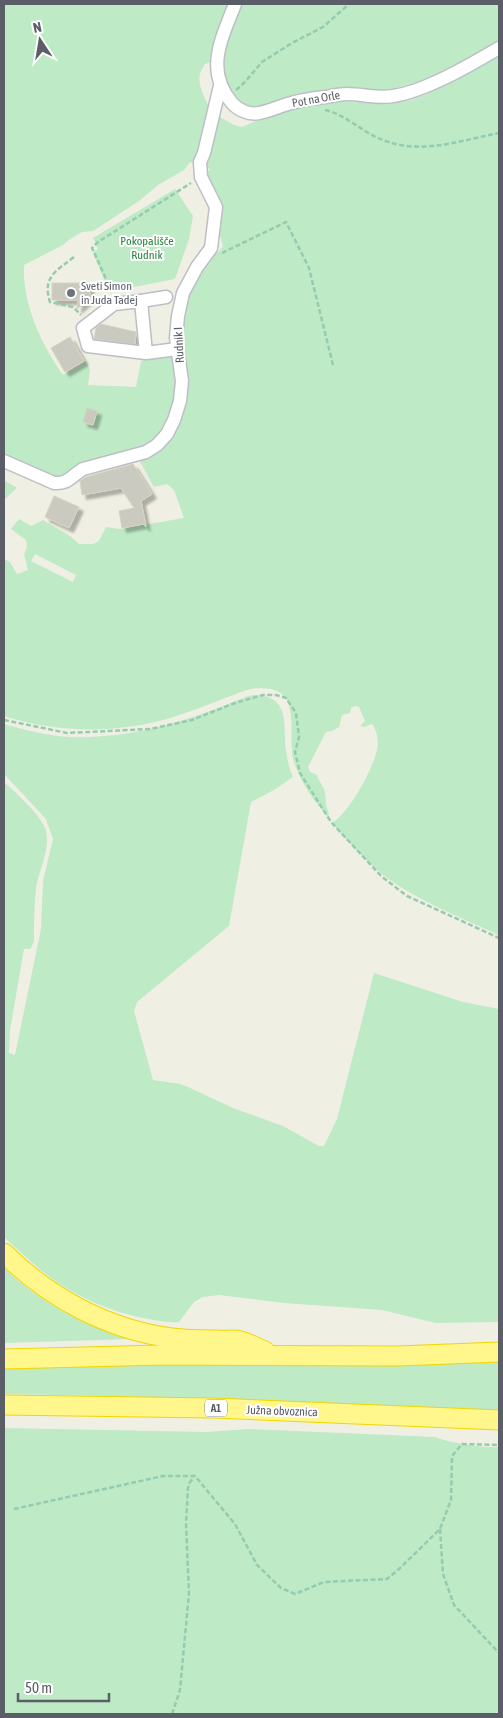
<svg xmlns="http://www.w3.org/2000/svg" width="503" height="1718" viewBox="0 0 503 1718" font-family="'Asap Condensed',sans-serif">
  <defs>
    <filter id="shadow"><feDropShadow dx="4.5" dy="4.5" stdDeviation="1" flood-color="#0004"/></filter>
  </defs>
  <rect width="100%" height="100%" fill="#f0efe3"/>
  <g fill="#beeac6" fill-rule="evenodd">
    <path d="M4 4H231L218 36 211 62 205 64C192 81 205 95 211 112L234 125 242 127 277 112 310 102 334 101 386 103 411 100 427 94 451 79 499 54V935C458 916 412 899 377 870 361 856 346 839 332 823 349 813 373 769 377 750 379 742 377 730 372 724L364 727 360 726 365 721 359 707 355 706 351 708 350 713 342 715 339 727 332 731 326 732 308 767 310 772 317 775C318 780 322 784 324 789 327 797 324 804 329 813L328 817C315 802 302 785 295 765 284 731 309 681 250 689 223 698 197 710 170 718 116 734 57 733 4 716V559L10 562 17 574 28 570 24 554 27 547 26 540 11 529 19 519 31 526 43 520C55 528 69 533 79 544H93L99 541 106 527 120 529 184 518 174 490 167 484 154 487 139 460C144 458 149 456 153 454 175 442 186 408 186 384 186 366 180 348 180 331 179 320 183 307 186 297 189 287 199 268 206 260 211 254 219 254 223 246L203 178 210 169 190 162 184 170 158 185 139 201 93 231 82 232 70 239 63 245 24 265C22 303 41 344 63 375L86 361 90 370 88 385 136 387 141 361C149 359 163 352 171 357 185 367 176 410 169 423 167 428 162 435 158 438 140 456 103 458 80 467 69 471 69 479 53 478 36 477 19 466 4 459ZM35 554 76 575 73 582 31 561Z"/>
    <path d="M239 4H499V43L471 58 423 80 383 92 333 89 305 93 252 109 241 108C236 101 228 93 225 85 214 60 230 27 239 4Z"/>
    <path d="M175 189 193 216 189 239 175 279 109 292 93 252 98 249 93 238Z"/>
    <path d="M4 480 17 488 4 500Z"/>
    <path d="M254 695C291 696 283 724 286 750 287 758 289 769 293 777L274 790 251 802 229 926 137 1002 134 1011 153 1080 180 1084 188 1087 233 1108 283 1126 319 1146H324L337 1119 374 973 463 1002 499 1009V1322L436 1323 382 1310 284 1303 219 1295 203 1297 194 1302 179 1322C169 1323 159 1321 149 1319 113 1313 76 1297 47 1275 32 1263 18 1250 4 1237V782C15 792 39 813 45 828 52 848 39 868 36 888 34 905 34 924 34 942L30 949H24L10 1030 9 1053 15 1055 41 929 43 881 53 839 46 819 4 774V724C26 730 48 736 71 737 133 739 191 720 248 696Z"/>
    <path d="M4 1268C39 1301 83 1326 129 1339L4 1343Z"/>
    <path d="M499 1360V1410L204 1398 4 1394V1368C39 1366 74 1364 110 1364 239 1363 370 1369 499 1360Z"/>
    <path d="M4 1428 206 1432 249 1429 435 1437C450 1443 483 1448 499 1447V1714H4Z"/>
  </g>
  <g fill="#cacac0" stroke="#d5d3c1" filter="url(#shadow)">
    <path d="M52 283H80V286H89L90 298 77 309 78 300H52Z"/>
    <path d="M101 324 136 332 135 344 94 339 96 328Z"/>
    <path d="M70 337 84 361 65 372 51 348Z"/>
    <path d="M87 408 97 411 93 425 83 422Z"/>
    <path d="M133 464 152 494 141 501 146 527 143 524 122 528 119 511 134 508 121 488 82 495 80 481 86 477Z"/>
    <path d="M54 496 79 507 69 528 45 517Z"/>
  </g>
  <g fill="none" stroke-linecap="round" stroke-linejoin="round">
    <defs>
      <g id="minor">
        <path d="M235 4C222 38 204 70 232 103 238 110 249 115 259 113 270 111 280 106 291 103 302 100 314 98 325 97 332 96 340 94 347 94 363 94 377 99 393 96 426 91 470 65 499 48"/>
        <path d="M141 301 166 297"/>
        <path d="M146 353 141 301 114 304 83 328 88 346 146 353 177 349"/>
        <path d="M4 461 54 483C69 484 71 476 83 469L146 452 157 445 167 434 174 420 180 401 182 381 176 338 178 316 183 293 197 267 211 248 216 207 201 177 200 162 204 153 220 86"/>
      </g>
      <g id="highway">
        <path d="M4 1253C49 1298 109 1330 172 1338 187 1340 202 1340 218 1340 225 1341 234 1339 240 1341 249 1343 257 1348 265 1351"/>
        <path d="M4 1359 162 1355 398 1356 499 1352"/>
        <path d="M4 1405 213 1408 499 1420"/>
      </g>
    </defs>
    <use href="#minor" stroke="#bdbfc6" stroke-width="15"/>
    <use href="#highway" stroke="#f3d500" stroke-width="21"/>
    <g stroke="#95cbaf" stroke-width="2.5" stroke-dasharray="5 2.5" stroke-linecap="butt">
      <path d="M236 90 244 83 262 62 292 43 323 27 349 4"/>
      <path d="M325 110C344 114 359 129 376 137 417 157 457 141 499 133"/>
      <path d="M222 253 286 222 309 268 333 365"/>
      <path d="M74 257C56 271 42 277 50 302L73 307 81 315"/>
      <path d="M112 292 92 248 98 242 191 183"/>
      <path d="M4 720 67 733 150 729 192 720 235 703 263 695H276L286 698 296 713 299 737 295 752 300 773 331 822 381 876 407 896 499 938"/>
      <path d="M14 1509 163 1476H195L235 1524 257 1565 281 1588 295 1594 324 1582 387 1579 399 1569 440 1529 451 1500 452 1456 462 1444 499 1445"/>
      <path d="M440 1529 443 1574 454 1605 499 1653"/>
      <path d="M172 1714 180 1690 189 1593 186 1523 188 1488 190 1482 194 1477"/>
    </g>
    <use href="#minor" stroke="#fff" stroke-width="12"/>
    <use href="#highway" stroke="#fff78b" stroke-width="19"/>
  </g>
  <circle fill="#6b7280" stroke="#fff" stroke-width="2" cx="71" cy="293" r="5"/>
  <g text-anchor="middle" stroke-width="4" stroke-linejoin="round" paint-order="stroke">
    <rect fill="#fff" stroke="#8c8e94" stroke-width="1" x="205" y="1399.5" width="22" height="17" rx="4"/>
    <g font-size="11" font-weight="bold" fill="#5b5e66">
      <text x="216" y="1412">A1</text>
    </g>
    <g font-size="12" fill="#5b5e66" stroke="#fff">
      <text transform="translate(316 99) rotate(-10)" y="4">Pot na Orle</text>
      <text transform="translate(179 345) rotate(-93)" y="4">Rudnik I</text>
      <text transform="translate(282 1411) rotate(2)" y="4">Južna obvoznica</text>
    </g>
    <g font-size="12" fill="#2c8441" stroke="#fff">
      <text x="147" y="245">Pokopališče<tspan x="147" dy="14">Rudnik</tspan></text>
    </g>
    <g font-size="12" fill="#5b616d" stroke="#fff" text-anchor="start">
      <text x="81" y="290">Sveti Simon<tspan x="81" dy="14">in Juda Tadej</tspan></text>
    </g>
  </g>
  <rect width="503" height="1718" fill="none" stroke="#5b5e66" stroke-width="10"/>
  <g transform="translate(40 40) rotate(348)" stroke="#ffffff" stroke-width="4" paint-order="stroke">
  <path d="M0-4L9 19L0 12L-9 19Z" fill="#5b5e66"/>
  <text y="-8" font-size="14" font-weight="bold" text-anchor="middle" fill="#5b5e66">N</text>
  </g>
  <path d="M18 1693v8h91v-8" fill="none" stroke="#5b5e66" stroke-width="2.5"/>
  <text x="25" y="1693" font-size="15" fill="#5b5e66" stroke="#ffffff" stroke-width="4" paint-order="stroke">50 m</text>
</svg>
